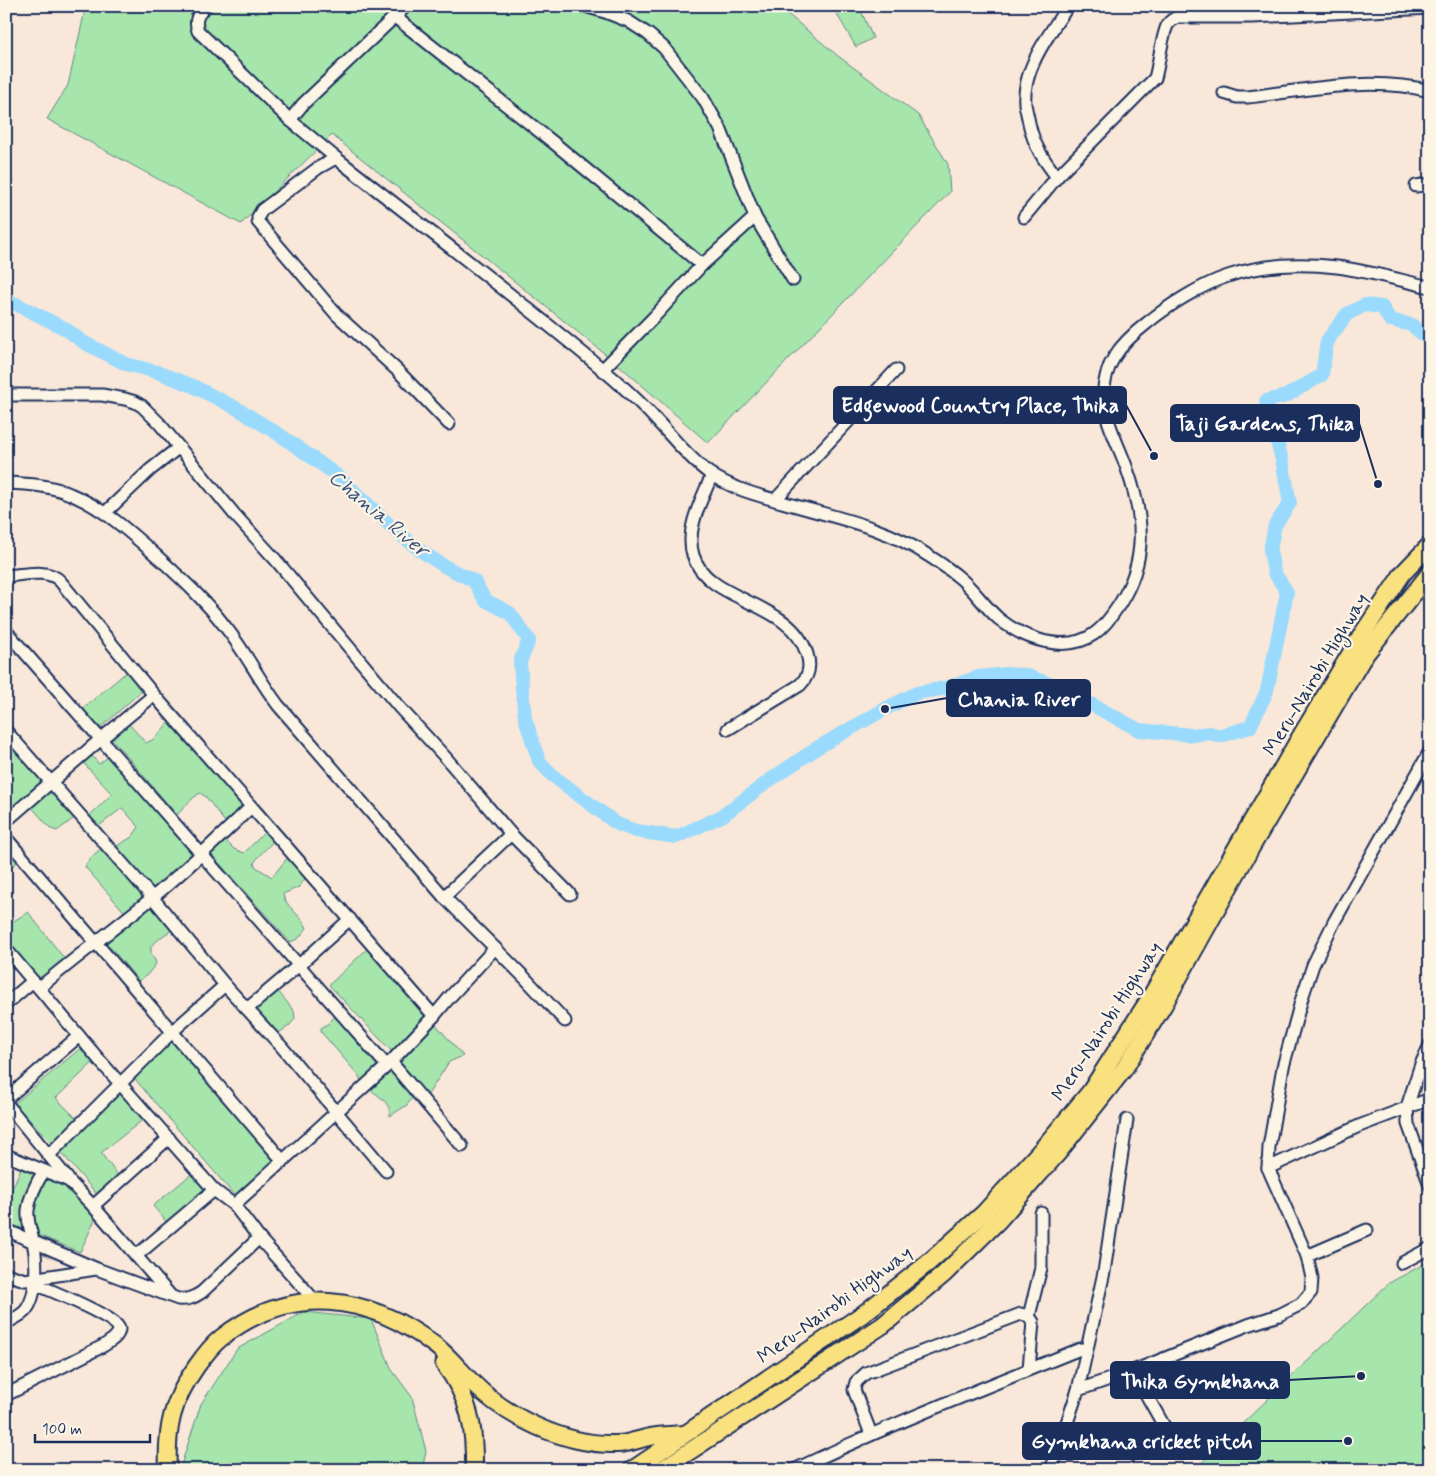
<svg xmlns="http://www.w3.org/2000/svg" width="1436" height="1476" viewBox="0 0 1436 1476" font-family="Mynerve,sans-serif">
  <rect width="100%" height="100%" fill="#f9e8d9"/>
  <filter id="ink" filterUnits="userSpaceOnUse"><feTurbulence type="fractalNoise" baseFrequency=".02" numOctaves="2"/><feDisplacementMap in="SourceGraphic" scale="10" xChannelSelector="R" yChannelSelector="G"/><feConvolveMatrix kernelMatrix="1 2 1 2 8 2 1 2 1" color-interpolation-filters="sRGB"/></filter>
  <g filter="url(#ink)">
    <g fill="#a6e5ac" stroke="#608a85">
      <path d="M86 6H778L838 56 918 115 948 164 950 192 708 443 620 366 332 135 241 224 47 119 68 85Z"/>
      <path d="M832 6H859L873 38 856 47Z"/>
      <path d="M129 670 145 688 100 728 82 709Z"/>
      <path d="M170 721 244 806 229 821H224L206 797 200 793 193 798 177 815 107 733 127 722 146 743 154 739Z"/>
      <path d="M6 734 48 782 6 820V795L12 788 6 779Z"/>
      <path d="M86 749 99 764 114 752 203 852 155 894 115 847 132 837 139 827 122 808 99 826 92 825 88 817 112 794 78 757Z"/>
      <path d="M50 784 77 816 57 831 51 829 28 803Z"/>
      <path d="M266 831 274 840C268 848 259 854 254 863L256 867 272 877 289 856 307 876 299 887 283 894C284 905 302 916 307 928L298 939 290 942 210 853 224 839 234 849 244 853Z"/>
      <path d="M6 838 23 857 6 871Z"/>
      <path d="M106 845 151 897 128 916 85 867C88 858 98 851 106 845Z"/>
      <path d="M154 900 172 930 164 935 151 946V955L155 960 156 964 147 975 139 981 104 940Z"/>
      <path d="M28 912 67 962 42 983 6 942V926Z"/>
      <path d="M369 947 428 1017 394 1054 329 985Z"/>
      <path d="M278 991 294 1011 295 1019 289 1026 277 1034 254 1010Z"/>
      <path d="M343 1007 390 1060 363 1086 359 1076 321 1032V1028L329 1023Z"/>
      <path d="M433 1021 463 1056 449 1062 427 1096 398 1059Z"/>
      <path d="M177 1034 283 1163 241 1203 134 1078Z"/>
      <path d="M89 1041 100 1056 56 1098 79 1121 53 1144 14 1104Z"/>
      <path d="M392 1063 430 1116 412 1098 407 1105 390 1116C392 1104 377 1094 367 1088Z"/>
      <path d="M129 1085 154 1111 101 1153 120 1178 99 1197 60 1151Z"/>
      <path d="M23 1164 79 1187 100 1219 95 1220 80 1252 6 1222V1191L10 1193Z"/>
      <path d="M201 1166 222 1190 174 1231 153 1206Z"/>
      <path d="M1430 1261V1470H1194L1389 1283Z"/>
      <path d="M304 1312 371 1319 392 1370 412 1397 426 1451 422 1470H182L181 1465 201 1404 237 1349Z"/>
    </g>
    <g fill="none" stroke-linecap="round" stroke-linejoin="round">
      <path stroke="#9adafc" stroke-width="14" d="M6 301 14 303 66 329 83 342 126 364 157 372 193 386 238 409 280 435 338 476 397 532 421 551 444 566 474 581 485 600 510 613 529 640 520 662 522 688 525 718 539 761 553 776 617 824 636 831 676 837 722 816 770 780 820 746 885 709 917 693 946 688 979 677 1007 674 1025 675 1061 688 1139 730 1192 735 1210 733 1220 736 1250 727 1267 691 1287 592 1274 572 1270 550 1275 525 1290 503 1282 460 1266 401 1286 396 1322 375 1327 341 1347 314 1365 305 1382 307 1390 320 1412 325 1430 341"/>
      <defs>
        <g id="minor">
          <path d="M206 6C198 14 194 19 198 31L290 120"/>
          <path d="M585 6 605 12 628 21 648 34 664 48 703 98 720 128 755 217 793 280"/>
          <path d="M395 17 554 143 702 265"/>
          <path d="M1224 93 1237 97H1248C1308 90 1370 76 1430 91"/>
          <path d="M336 158 290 120 303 104 406 6"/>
          <path d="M1057 177C1043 159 1034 146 1029 123 1028 117 1026 110 1025 104 1022 69 1050 33 1068 6"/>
          <path d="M1416 186 1430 184"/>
          <path d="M1024 217 1057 177 1155 78C1159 65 1162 33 1168 24 1171 20 1173 19 1177 17H1252L1430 8"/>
          <path d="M602 370 654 317 702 265 755 217"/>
          <path d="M6 395H102L125 399 135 402 142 406 159 423 235 515 275 559 399 707 446 758 511 834 444 897"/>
          <path d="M449 424 398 371 336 314 258 222V217L262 210 318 168 336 158C429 231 524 303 614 379 630 393 645 407 659 423 675 440 690 459 709 473 730 488 757 495 782 502 833 517 884 526 929 556 940 563 952 571 961 579 975 591 985 607 999 619 1024 639 1065 654 1094 634 1105 626 1112 616 1119 605 1148 560 1144 517 1127 469 1121 450 1105 421 1104 402 1101 366 1120 344 1147 323 1169 305 1201 285 1228 276 1262 264 1302 263 1337 267 1368 271 1399 280 1430 287"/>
          <path d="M712 475C702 499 685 529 693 555 708 604 790 599 807 654 811 667 809 676 800 685L728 729"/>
          <path d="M6 483C27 484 50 485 70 494 104 508 131 533 159 558 183 580 207 602 227 629 246 653 259 680 278 705L444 897 525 978 565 1021"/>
          <path d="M775 500 896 370"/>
          <path d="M106 512 150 470 178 448"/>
          <path d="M6 576C23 575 48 568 60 581L154 695 434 1016"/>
          <path d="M6 631 387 1066"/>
          <path d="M6 731 152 897 225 985 281 1046 386 1171"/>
          <path d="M6 821 101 739 154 695"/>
          <path d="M511 834 570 894"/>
          <path d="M6 838 283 1161"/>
          <path d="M6 949 101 1062 214 1190 234 1205 259 1238 316 1302"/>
          <path d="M39 988C76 957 115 928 152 898 187 869 219 838 251 807"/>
          <path d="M6 1004 33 981"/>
          <path d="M247 1009 299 965 350 919"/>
          <path d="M1430 1045 1421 1064 1407 1107 1408 1124 1430 1185"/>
          <path d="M391 1062 462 1146"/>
          <path d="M6 1099 79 1036"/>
          <path d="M6 1103 68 1179"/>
          <path d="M6 1155 69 1181 93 1206 170 1295"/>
          <path d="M49 1155 173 1031 225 985"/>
          <path d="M1268 1168 1359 1126 1430 1099"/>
          <path d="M234 1205 387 1066 434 1016 449 998 495 948"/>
          <path d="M93 1206 169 1138"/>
          <path d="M6 1230 97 1269 178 1299C188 1300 193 1298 202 1292L259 1238"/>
          <path d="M136 1256 214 1190"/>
          <path d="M1307 1256 1367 1230"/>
          <path d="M1402 1263 1430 1248"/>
          <path d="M6 1274 25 1280 96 1269"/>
          <path d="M1029 1316 1041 1268V1213"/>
          <path d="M6 1323C13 1319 21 1316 26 1310 38 1295 37 1259 33 1241 31 1230 27 1222 28 1210 30 1196 36 1183 44 1171"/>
          <path d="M1133 1371 1248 1325 1279 1315 1301 1304 1311 1292 1312 1278 1307 1256 1268 1168 1269 1147 1283 1067 1302 998 1313 965 1334 922 1430 751"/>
          <path d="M1078 1390 1104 1272 1127 1120"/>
          <path d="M6 1395 103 1346C109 1342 119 1337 119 1329 119 1318 47 1289 35 1284"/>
          <path d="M871 1434 854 1390 856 1382 866 1373 1021 1314 1029 1316 1033 1322 1029 1369"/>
          <path d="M794 1470C888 1425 984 1388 1080 1349L1086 1350"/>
          <path d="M1051 1470 1078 1390 1133 1371 1173 1442"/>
        </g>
        <g id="highway">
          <path d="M444 1364C470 1398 475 1428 474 1470"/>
          <path d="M168 1470C166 1428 172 1401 196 1367 203 1357 211 1346 221 1338 291 1283 368 1294 436 1346 450 1357 461 1372 474 1384 491 1401 514 1416 536 1426 560 1437 590 1445 617 1444 628 1444 639 1439 650 1437 661 1435 673 1435 684 1434"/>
          <path d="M632 1470 863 1314 928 1263 984 1213 1043 1148 1090 1092 1150 998 1302 734 1363 633 1403 573 1430 545"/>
          <path d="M661 1470 883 1325 944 1274 999 1220 1057 1154 1124 1069 1163 1006 1252 846 1364 656 1430 573"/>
        </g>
      </defs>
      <use href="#minor" stroke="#1b2f5e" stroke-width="15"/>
      <use href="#highway" stroke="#1b2f5e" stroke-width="20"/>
      <use href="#minor" stroke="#fcf5e5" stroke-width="11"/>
      <use href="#highway" stroke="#fae180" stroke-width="16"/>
    </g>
  </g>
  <g text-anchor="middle" stroke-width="4.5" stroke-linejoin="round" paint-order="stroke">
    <g font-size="20" fill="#1b2f5e" stroke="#fcf5e5">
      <text transform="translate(1315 674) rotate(-59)" y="7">Meru-Nairobi Highway</text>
      <text transform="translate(1106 1021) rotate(-57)" y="7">Meru-Nairobi Highway</text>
      <text transform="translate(834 1304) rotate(-36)" y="7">Meru-Nairobi Highway</text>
    </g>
    <g font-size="21" font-style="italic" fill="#34517e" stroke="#fcf5e5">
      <text transform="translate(379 513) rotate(40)" y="7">Chania River</text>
    </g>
  </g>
  <path fill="none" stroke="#1b2f5e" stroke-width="2" d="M1154 456L1126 405M1378 484L1359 423M885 709L947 698M1361 1376L1289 1380M1348 1441L1260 1441"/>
  <g fill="#1b2f5e" stroke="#fcf5e5" stroke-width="2">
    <circle cx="1154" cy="456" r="5"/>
    <circle cx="1378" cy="484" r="5"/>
    <circle cx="885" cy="709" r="5"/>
    <circle cx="1361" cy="1376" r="5"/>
    <circle cx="1348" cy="1441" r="5"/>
  </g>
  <g fill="#1b2f5e" stroke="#1b2f5e" stroke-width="2">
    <rect x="834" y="387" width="292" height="36" rx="5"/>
    <rect x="1171" y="405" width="188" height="36" rx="5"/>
    <rect x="947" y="680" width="143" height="36" rx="5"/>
    <rect x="1111" y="1362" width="178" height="36" rx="5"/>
    <rect x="1023" y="1423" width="237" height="36" rx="5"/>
  </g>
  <g font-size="21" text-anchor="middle" font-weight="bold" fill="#fff">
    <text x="980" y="412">Edgewood Country Place, Thika</text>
    <text x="1265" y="430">Taji Gardens, Thika</text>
    <text x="1019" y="706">Chania River</text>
    <text x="1200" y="1388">Thika Gymkhana</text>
    <text x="1142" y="1448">Gymkhana cricket pitch</text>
  </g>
  <rect width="1436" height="1476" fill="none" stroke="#fcf5e5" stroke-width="25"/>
  <rect x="12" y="12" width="1411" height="1451" fill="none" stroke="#1b2f5e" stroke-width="2" filter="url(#ink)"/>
  <path d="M35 1434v8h115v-8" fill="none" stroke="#1b2f5e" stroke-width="2.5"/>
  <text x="42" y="1434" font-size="15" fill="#1b2f5e" stroke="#fcf5e5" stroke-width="4" paint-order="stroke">100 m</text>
</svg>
